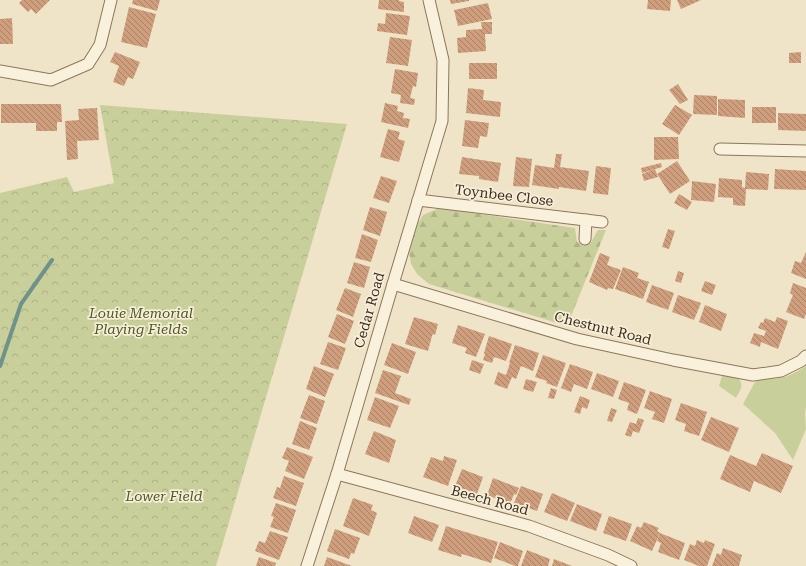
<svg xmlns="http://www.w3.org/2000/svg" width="806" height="566" viewBox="0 0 806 566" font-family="'Roboto Serif',serif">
  <defs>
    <pattern id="forest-firs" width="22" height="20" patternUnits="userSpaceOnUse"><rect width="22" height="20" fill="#c9cf9b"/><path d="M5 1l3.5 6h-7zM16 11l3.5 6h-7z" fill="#aeb285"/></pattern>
    <pattern id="park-crowns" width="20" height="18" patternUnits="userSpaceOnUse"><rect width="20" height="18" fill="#c9cf9b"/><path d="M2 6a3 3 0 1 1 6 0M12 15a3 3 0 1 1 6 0" fill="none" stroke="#aeb285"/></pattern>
    <pattern id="building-back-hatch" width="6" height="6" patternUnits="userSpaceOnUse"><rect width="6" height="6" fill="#cf9f7d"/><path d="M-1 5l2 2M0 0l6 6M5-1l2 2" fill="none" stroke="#a98266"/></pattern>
  </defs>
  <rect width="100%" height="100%" fill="#f0e4c8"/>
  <g fill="#c9cf9b">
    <path d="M806 365V407L805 413 806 429 793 460 775 433 743 404 755 382C765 378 777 380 787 376 793 374 799 370 805 367Z"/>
    <path d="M722 376 738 378C745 386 740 390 736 398L719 386Z"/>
  </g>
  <path fill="url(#forest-firs)" d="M439 208 575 228 577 242 590 244 598 230H606L567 326 429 284 417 274 411 264 409 252 417 225 423 215Z"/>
  <path fill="url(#park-crowns)" d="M100 105 347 124 216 566H0V193L67 177 74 192 114 183Z"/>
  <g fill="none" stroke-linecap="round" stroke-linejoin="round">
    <path stroke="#6f938a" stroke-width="4" d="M0 366 21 304 52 260"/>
  </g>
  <g fill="url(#building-back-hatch)">
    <path d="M22 0H50L36 14 31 9 28 12 19 3Z"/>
    <path d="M133 0H160L157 11 132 4Z"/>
    <path d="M379 0H399V1L404 2V12L378 9Z"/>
    <path d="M450 0H469V1L451 4Z"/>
    <path d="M648 0H671L670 11 647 9Z"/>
    <path d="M677 0H701L681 9Z"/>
    <path d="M488 3 492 19 458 26 454 10Z"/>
    <path d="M129 7 156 14 147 48 121 42Z"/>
    <path d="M386 13 410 16 407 35 377 31 378 23 385 24Z"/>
    <path d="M12 18 13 44H0V19Z"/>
    <path d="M481 22H492V34H485L486 51 458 53 457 38 466 37V30L482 29Z"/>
    <path d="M390 37 412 40 408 66 386 63Z"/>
    <path d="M115 52 140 62 133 79 128 77 124 86 113 82 119 66 110 62Z"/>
    <path d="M801 52V63H789V53Z"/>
    <rect x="469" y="63" width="28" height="16"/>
    <path d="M395 69 418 73 416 87 413 86 410 98 415 99 414 105 400 103 401 95 391 93Z"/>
    <path d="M678 84 688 100 680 104 669 90Z"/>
    <path d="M468 88 484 90 483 100 501 102 500 117 466 113Z"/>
    <path d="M694 95 717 96V115L693 114Z"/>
    <path d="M718 99 745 100V118L718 116Z"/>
    <path d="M385 103 398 106 397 111 404 113 403 118 410 119 408 128 381 122Z"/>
    <path d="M1 104H61L62 122H57V131H36V123H1Z"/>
    <path d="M675 105 692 115 679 135 662 124Z"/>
    <rect x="752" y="107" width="24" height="16"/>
    <path d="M97 108 99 140 77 141 78 159 67 160 65 121 79 120 78 109Z"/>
    <path d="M778 113 806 114V131L778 130Z"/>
    <path d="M465 120 489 123 487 137 480 136 478 148 462 146Z"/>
    <path d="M388 129 400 132 398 139 405 141 399 162 380 157Z"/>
    <path d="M654 137H678L679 159 654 160Z"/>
    <path d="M556 154H562L560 167 589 171 586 191 559 187V189L532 185 535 165 554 168Z"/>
    <path d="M462 157 501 163 498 182 479 179V176L459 174Z"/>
    <path d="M516 157 532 159 529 187 513 186Z"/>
    <path d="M677 161 690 181 670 194 657 174Z"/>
    <path d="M661 163 662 167 642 173 641 168Z"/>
    <path d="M596 166 611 168 608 195 593 193Z"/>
    <path d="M655 169 658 177 644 181 642 174Z"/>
    <path d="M775 169 806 171V190L774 189Z"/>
    <path d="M746 172 769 174 768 190 746 189 745 206 733 205V198L718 197 719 178 742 180V187L745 188Z"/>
    <path d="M381 176 397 181 389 203 373 198Z"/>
    <path d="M692 181 716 184 714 202 691 200Z"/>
    <path d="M679 194 692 202 687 210 674 203Z"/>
    <path d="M370 207 387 212 380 236 363 230Z"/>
    <path d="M668 229 675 231 669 249 662 247Z"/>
    <path d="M362 234 378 240 371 262 355 258Z"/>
    <path d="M806 252V279L791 273 795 261 801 263Z"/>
    <path d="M600 253 610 257 607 265 621 270 613 289 608 288 607 290 589 282Z"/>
    <path d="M354 262 370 267 364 288 347 283Z"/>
    <path d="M623 267 639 273 637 278 649 282 643 299 615 289Z"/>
    <path d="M678 271 684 273 681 283 675 281Z"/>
    <path d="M705 281 716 285 712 295 701 291Z"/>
    <path d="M793 283 806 288V314L804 319 786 312 793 295 790 293Z"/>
    <path d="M652 285 674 293 668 310 646 302Z"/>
    <path d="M345 288 361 294 353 317 336 310Z"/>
    <path d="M678 295 701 303 694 320 672 312Z"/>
    <path d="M705 305 727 314 721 331 699 322Z"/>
    <path d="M337 314 354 321 345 344 328 337Z"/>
    <path d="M414 317 438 324 435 335 433 334 432 336 428 351 405 344Z"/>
    <path d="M777 317 788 321 778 349 761 342 760 347 750 343 754 333 764 336 766 331 758 328 761 322 763 323 765 318 775 322Z"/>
    <path d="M458 325 485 334 476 357 465 353 467 348 452 343Z"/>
    <path d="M489 336 512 344 506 361 494 357 492 363 483 360 485 354 484 353Z"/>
    <path d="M328 342 346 348 338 370 320 364Z"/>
    <path d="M392 343 416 352 408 374 384 365Z"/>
    <path d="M515 345 539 353 533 371 521 366 516 379 512 377 507 389 494 384 498 372 506 375 510 363H509Z"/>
    <path d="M543 355 566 363 557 387 546 383 547 381 535 377Z"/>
    <path d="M472 360 484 364 480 374 469 370Z"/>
    <path d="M570 364 593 372 587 389 574 384 571 392 561 388Z"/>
    <path d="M314 366 334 374 325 397 306 389Z"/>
    <path d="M383 370 401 376 395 393 411 399 409 405 375 393Z"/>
    <path d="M597 373 619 381 613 397 591 389Z"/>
    <path d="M526 379 537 382 533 392 523 389Z"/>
    <path d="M624 382 646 390 637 414 627 410 629 403 618 399Z"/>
    <path d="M551 388 557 390 554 399 548 398Z"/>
    <path d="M650 391 672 399 664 423 652 419 655 412 644 408Z"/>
    <path d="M309 395 325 401 317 424 300 418Z"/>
    <path d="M580 396 590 400 587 409 582 407 580 414 574 412Z"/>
    <path d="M375 397 399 406 390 428 367 420Z"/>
    <path d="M681 403 707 412 699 436 684 431 686 424 675 420Z"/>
    <path d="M611 408 617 410 612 422 607 421Z"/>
    <path d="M711 417 739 428 729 452 701 440Z"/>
    <path d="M638 418 644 420 639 433 633 431 631 437 625 435 630 422 636 424Z"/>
    <path d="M300 421 317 428 309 450 292 444Z"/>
    <path d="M374 431 396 440 389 463 365 454Z"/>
    <path d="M287 447 313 457 304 479 285 471 289 461 282 458Z"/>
    <path d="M762 453 793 466 781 493 754 481 750 492 720 479 730 455 756 466Z"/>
    <path d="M444 456 457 460 448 486 423 477 431 457 443 461Z"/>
    <path d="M462 469 483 477 477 494 455 486Z"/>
    <path d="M284 476 304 483 296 506 273 498 277 487 280 488Z"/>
    <path d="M493 478 519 488 516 495 514 494 510 504 487 495Z"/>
    <path d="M521 486 543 494 537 511 514 503Z"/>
    <path d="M552 493 575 503 567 521 544 512Z"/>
    <path d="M353 498 373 505 371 510 377 513 369 536 343 526Z"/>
    <path d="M276 503 296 510 288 533 270 527 274 517 271 516Z"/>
    <path d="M577 504 602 514 596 531 570 521Z"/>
    <path d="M414 516 439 525 432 542 408 533Z"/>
    <path d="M609 516 632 524 626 541 603 533Z"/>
    <path d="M644 522 659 528 657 531 660 533 652 551 630 541 637 526 641 528Z"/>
    <path d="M446 526 498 542 491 563 462 554 461 557 438 550Z"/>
    <path d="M335 529 360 538 354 554 351 553 349 559 327 551Z"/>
    <path d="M270 531 288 537 279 560 255 551 259 541 265 543Z"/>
    <path d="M660 533 685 543 679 560 658 552 661 543 657 541Z"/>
    <path d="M697 540 704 543 705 540 715 544 707 566H699L684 560 690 544 695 546Z"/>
    <path d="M500 542 523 551 518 566H515L494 558Z"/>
    <path d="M723 548 742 555 739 566H712L717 553 721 555Z"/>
    <path d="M527 550 550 559 548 566H521Z"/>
    <path d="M259 557 276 563 275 566H256Z"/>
    <path d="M327 557 352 566H324Z"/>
    <path d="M554 559 572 566H552Z"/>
  </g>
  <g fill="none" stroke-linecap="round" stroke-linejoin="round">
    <defs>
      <g id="minor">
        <path d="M0 71 51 80 88 64 100 45 111 0"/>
        <path d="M720 149 806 151"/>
        <path d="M418 200 602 222"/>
        <path d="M585 239 586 220"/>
        <path d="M393 284 577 339 673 360 753 375 781 371 801 361 806 356"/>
        <path d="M337 474 529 526 608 555 631 566"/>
        <path d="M307 566 337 474 393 284 442 121 443 60 429 0"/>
      </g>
    </defs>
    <use href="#minor" stroke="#8d765c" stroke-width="13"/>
    <use href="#minor" stroke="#faf1dc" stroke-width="11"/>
  </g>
  <g text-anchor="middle" stroke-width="3.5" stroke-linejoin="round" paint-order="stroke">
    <g font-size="14" fill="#3d2e20" stroke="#f7eed8">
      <text transform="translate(504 195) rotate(7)" y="5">Toynbee Close</text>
      <text transform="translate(369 310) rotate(-74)" y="5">Cedar Road</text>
      <text transform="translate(603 328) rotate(14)" y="5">Chestnut Road</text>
      <text transform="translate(490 500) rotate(15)" y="5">Beech Road</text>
    </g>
    <g font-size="14" font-style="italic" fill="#4d5a26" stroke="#f7eed8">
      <text x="141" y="318">Louie Memorial<tspan x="141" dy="16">Playing Fields</tspan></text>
      <text x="164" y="501">Lower Field</text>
    </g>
  </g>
</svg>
